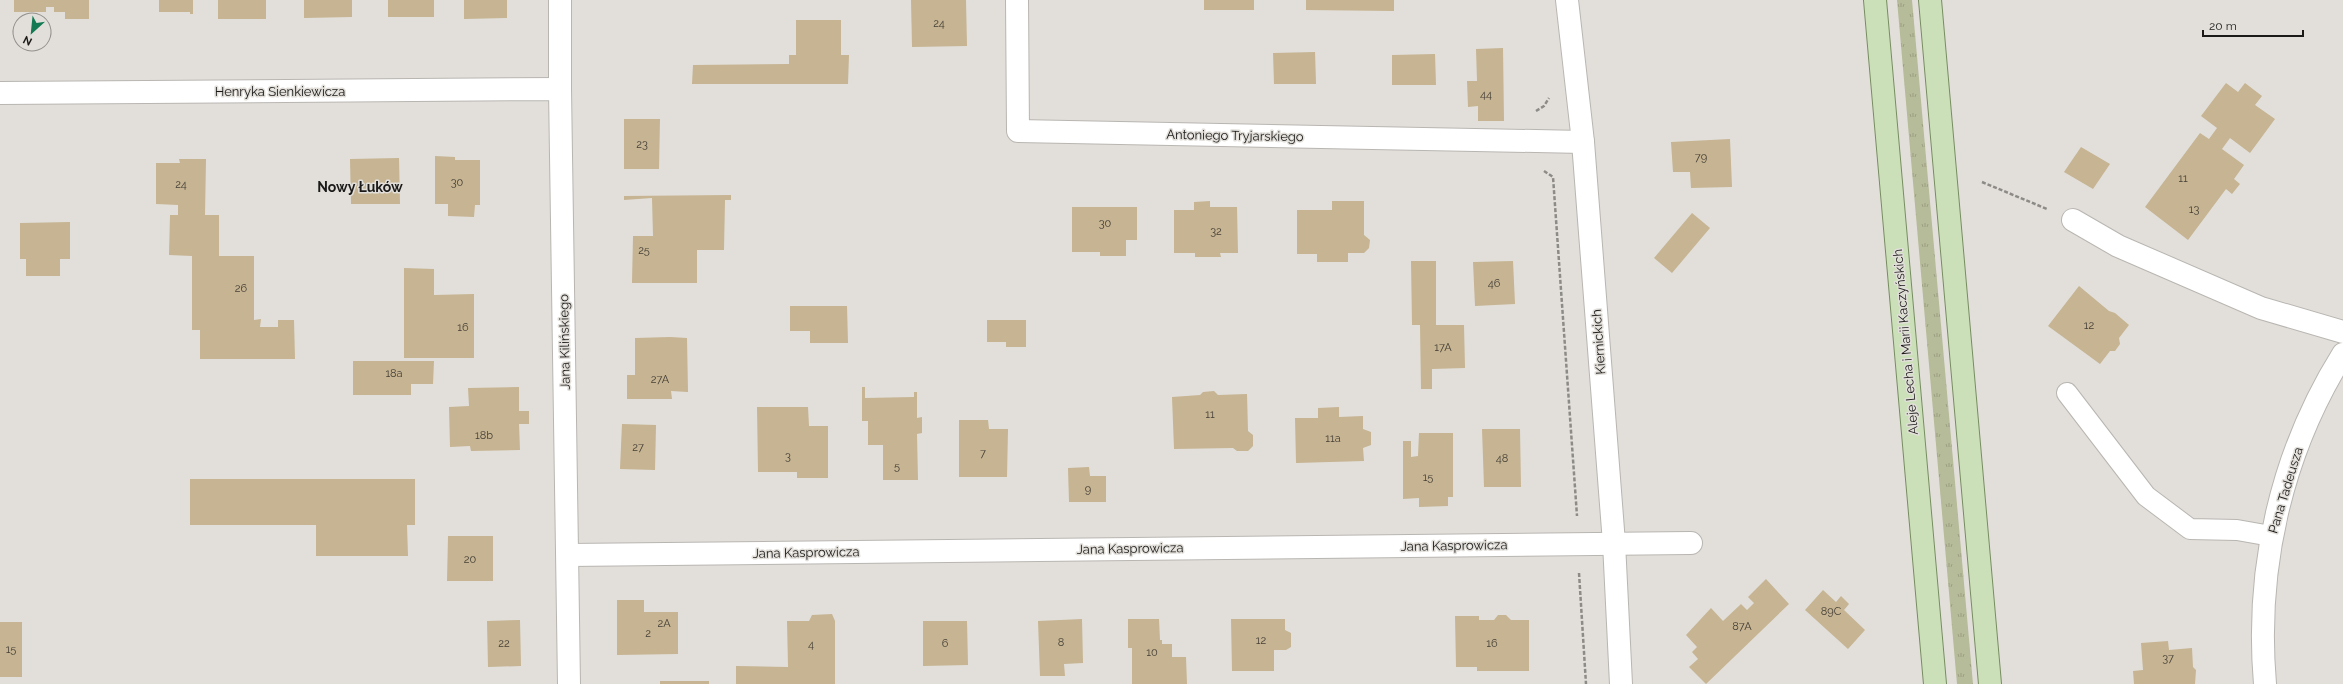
<svg xmlns="http://www.w3.org/2000/svg" width="2343" height="684" viewBox="0 0 2343 684" font-family="Raleway,sans-serif">
  <defs>
    <pattern id="grass-tufts" width="24" height="20" patternUnits="userSpaceOnUse"><rect width="24" height="20" fill="#b6bb99"/><path d="M3 7l-1-3M5 7V3M7 7l1-3M15 17l-1-3M17 17v-4M19 17l1-3" fill="none" stroke="#9ca083"/></pattern>
  </defs>
  <rect width="100%" height="100%" fill="#e2dfda"/>
  <path fill="url(#grass-tufts)" d="M1897 0H1912L1973 684H1957Z"/>
  <g fill="#c6b492">
    <path d="M14 0H89V19H65V12H54V7H46V12H14Z"/>
    <path d="M159 0H193V14H190V12H159Z"/>
    <rect x="218" y="0" width="48" height="19"/>
    <path d="M304 0H352V17L304 18Z"/>
    <rect x="388" y="0" width="46" height="17"/>
    <path d="M464 0H507V18L464 19Z"/>
    <path d="M911 0H966L967 46 912 47Z"/>
    <rect x="1204" y="0" width="50" height="10"/>
    <path d="M1306 0H1394V11L1306 10Z"/>
    <path d="M796 20H841V55H849L848 84H692L693 65 789 64V55H796Z"/>
    <path d="M1503 48 1504 121H1478V106L1468 107 1467 81H1477L1476 49Z"/>
    <path d="M1315 52 1316 84H1274L1273 53Z"/>
    <path d="M1435 54 1436 85H1392V55Z"/>
    <path d="M2226 83 2238 92 2245 83 2262 96 2255 105 2275 119 2250 153 2230 138 2222 149 2244 165 2234 179 2240 184 2232 194 2226 189 2188 240 2145 207 2200 133 2209 139 2217 128 2201 116Z"/>
    <path d="M624 119H660L659 169H624Z"/>
    <path d="M1730 139 1732 187 1691 188 1690 172H1673L1671 142Z"/>
    <path d="M2081 147 2110 164 2093 189 2064 172Z"/>
    <path d="M435 156 455 157V160H480V205H475L474 217 448 216V204H435Z"/>
    <path d="M399 158 400 204H351L350 159Z"/>
    <path d="M179 159H206L205 215H219V256H254V320L261 319 260 327H278V320H294L295 359H200V330H192V256L169 255 170 215H178V205L156 204V163H180Z"/>
    <path d="M731 195V200H725L724 250H697V283H632L633 236H653L652 198 624 200V196Z"/>
    <path d="M1210 201V207H1237L1238 253H1220L1221 257H1195V253H1174V210H1194V202Z"/>
    <path d="M1332 201H1364V235L1370 240 1369 248 1364 253H1348V262H1317V254H1297V210H1332Z"/>
    <path d="M1072 207H1137V240H1126V256H1100V252H1072Z"/>
    <path d="M1692 213 1710 228 1672 273 1654 258Z"/>
    <path d="M70 222V259H60V276H26V259H20V223Z"/>
    <path d="M1411 261H1436V325H1464L1465 368 1432 369V389H1421L1420 325H1412Z"/>
    <path d="M1513 261 1515 304 1475 306 1473 262Z"/>
    <path d="M404 268 434 269V295L474 294V358H404Z"/>
    <path d="M2079 286 2109 311 2115 313 2129 325 2119 338 2120 344 2115 351H2110L2100 364 2048 326Z"/>
    <path d="M790 306H847L848 343H810V331H790Z"/>
    <path d="M987 320H1026V347H1006V342H987Z"/>
    <path d="M670 337 687 338 688 392 671 391 672 399H627V375H635V338Z"/>
    <path d="M353 361H434L433 384H411V395H353Z"/>
    <path d="M519 387V411H529V424H519L520 450 471 451 470 446 450 447 449 407 469 406 468 388Z"/>
    <path d="M862 387H865V398L914 397V392H917V418L922 417V433L917 434 918 480H883V445H868V421H862Z"/>
    <path d="M1214 391 1218 395 1247 394 1248 431 1253 435V446L1248 451H1237L1233 448 1174 449 1172 397 1200 395 1203 392Z"/>
    <path d="M757 407H808L809 426H828V478H797V472H758Z"/>
    <path d="M1339 407V417L1363 416V429L1371 432V445L1363 448 1364 461 1296 463 1295 418H1318V408Z"/>
    <path d="M959 420H988L989 429H1008L1007 477H959Z"/>
    <path d="M622 424 656 425 655 470 620 469Z"/>
    <path d="M1482 429H1520L1521 487H1484Z"/>
    <path d="M1419 433H1453V497H1448V506L1419 507V498L1403 499V441H1411V457L1418 456Z"/>
    <path d="M1089 467 1090 476H1106V502H1069L1068 468Z"/>
    <path d="M190 479H415V525H407L408 556H316V525H190Z"/>
    <path d="M448 536H493V581H447Z"/>
    <path d="M1766 579 1789 604 1706 684 1689 667 1698 659 1692 652 1697 647 1686 635 1711 608 1723 621 1741 604 1747 610 1754 603 1748 597Z"/>
    <path d="M1823 590 1836 602 1841 596 1849 604 1844 610 1865 630 1848 649 1805 610Z"/>
    <path d="M617 600H644V612H678V654L617 655Z"/>
    <path d="M832 614 835 621V684H736V666L788 667 787 621H809L812 615Z"/>
    <path d="M1498 615H1506L1511 620H1529V671H1477V667H1456L1455 616H1479V620H1494Z"/>
    <path d="M1082 619 1083 663 1064 664 1065 676H1040L1038 621Z"/>
    <path d="M1128 619H1159L1160 640H1162V644H1172V657H1186L1187 684H1132V648H1128Z"/>
    <path d="M1231 619H1285V630L1291 633V647L1286 650H1274V671H1232Z"/>
    <path d="M520 620 521 666 488 667 487 621Z"/>
    <path d="M923 621H967L968 665 923 666Z"/>
    <rect x="0" y="622" width="22" height="55"/>
    <path d="M2168 641 2169 650 2192 648 2193 667 2196 670 2195 684H2134L2133 671 2143 670 2141 643Z"/>
    <rect x="660" y="681" width="49" height="3"/>
  </g>
  <g fill="none" stroke-linecap="round" stroke-linejoin="round">
    <defs>
      <path id="service" d="M2067 393 2146 496 2190 529 2237 530 2271 536"/>
      <g id="minor">
        <path d="M560 0V89"/>
        <path d="M1017 0 1018 131 1583 142"/>
        <path d="M1567 0 1583 142 1614 543 1621 684"/>
        <path d="M2073 220 2118 246 2261 308 2343 332"/>
        <path d="M568 555 1691 543"/>
        <path d="M2265 684C2255 569 2281 453 2343 354"/>
      </g>
      <path id="tertiary" d="M0 93 560 89 569 684"/>
      <g id="primary">
        <path d="M1875 0 1935 684"/>
        <path d="M1930 0 1990 684"/>
      </g>
    </defs>
    <use href="#service" stroke="#b9b6b2" stroke-width="22"/>
    <use href="#minor" stroke="#b9b6b2" stroke-width="24"/>
    <use href="#tertiary" stroke="#b9b6b2" stroke-width="24"/>
    <use href="#primary" stroke="#778d61" stroke-width="24"/>
    <g stroke="#8d8b87" stroke-width="2.5" stroke-dasharray="4 2" stroke-linecap="butt">
      <path d="M1536 111 1544 106 1549 98"/>
      <path d="M1544 171 1553 177 1577 516"/>
      <path d="M1982 182 2047 209"/>
      <path d="M1579 573 1586 684"/>
    </g>
    <use href="#service" stroke="#fff" stroke-width="20"/>
    <use href="#minor" stroke="#fff" stroke-width="22"/>
    <use href="#tertiary" stroke="#fff" stroke-width="22"/>
    <use href="#primary" stroke="#cbe0b8" stroke-width="22"/>
  </g>
  <g text-anchor="middle" stroke-width="3" stroke-linejoin="round" paint-order="stroke">
    <g font-size="11" fill="#464037">
      <text x="939" y="27">24</text>
      <text x="1486" y="98">44</text>
      <text x="642" y="148">23</text>
      <text x="1701" y="161">79</text>
      <text x="2183" y="182">11</text>
      <text x="457" y="186">30</text>
      <text x="181" y="188">24</text>
      <text x="2194" y="213">13</text>
      <text x="1105" y="227">30</text>
      <text x="1216" y="235">32</text>
      <text x="644" y="254">25</text>
      <text x="1494" y="287">46</text>
      <text x="241" y="292">26</text>
      <text x="2089" y="329">12</text>
      <text x="463" y="331">16</text>
      <text x="1443" y="351">17A</text>
      <text x="394" y="377">18a</text>
      <text x="660" y="383">27A</text>
      <text x="1210" y="418">11</text>
      <text x="484" y="439">18b</text>
      <text x="1333" y="442">11a</text>
      <text x="638" y="451">27</text>
      <text x="983" y="457">7</text>
      <text x="788" y="460">3</text>
      <text x="1502" y="462">48</text>
      <text x="897" y="470">5</text>
      <text x="1428" y="481">15</text>
      <text x="1088" y="493">9</text>
      <text x="470" y="563">20</text>
      <text x="1831" y="615">89C</text>
      <text x="664" y="627">2A</text>
      <text x="1742" y="630">87A</text>
      <text x="648" y="637">2</text>
      <text x="1261" y="644">12</text>
      <text x="1061" y="646">8</text>
      <text x="504" y="647">22</text>
      <text x="945" y="647">6</text>
      <text x="1492" y="647">16</text>
      <text x="811" y="648">4</text>
      <text x="11" y="653">15</text>
      <text x="1152" y="656">10</text>
      <text x="2168" y="662">37</text>
    </g>
    <g font-size="13" fill="#1b1a19" stroke="#e2dfda">
      <text x="280" y="96">Henryka Sienkiewicza</text>
      <text transform="translate(1235 135) rotate(1)" y="5">Antoniego Tryjarskiego</text>
      <text transform="translate(564 342) rotate(-91)" y="5">Jana Kilińskiego</text>
      <text transform="translate(1598 342) rotate(-94)" y="5">Kiernickich</text>
      <text transform="translate(1905 342) rotate(-95)" y="5">Aleje Lecha i Marii Kaczyńskich</text>
      <text transform="translate(2285 490) rotate(-73)" y="5">Pana Tadeusza</text>
      <text transform="translate(1454 545) rotate(-1)" y="5">Jana Kasprowicza</text>
      <text transform="translate(1130 548) rotate(-1)" y="5">Jana Kasprowicza</text>
      <text transform="translate(806 552) rotate(-1)" y="5">Jana Kasprowicza</text>
    </g>
    <g font-size="14" font-weight="bold" fill="#1b1a19" stroke="#e2dfda">
      <text x="360" y="192">Nowy Łuków</text>
    </g>
  </g>
  <g transform="translate(32 32) rotate(207)"><circle r="19" fill="#e2dfda" stroke="#92908d"/>
  <path d="M0-3L7 15L0 10L-7 15Z" fill="#137a53"/>
  <text y="-6" font-size="11" font-weight="bold" text-anchor="middle" fill="#1b1a19">N</text>
  </g>
  <path d="M2203 30v6h100v-6" fill="none" stroke="#1b1a19" stroke-width="2"/>
  <text x="2209" y="30" font-size="12" fill="#1b1a19" stroke="#e2dfda" stroke-width="3" paint-order="stroke">20 m</text>
</svg>
